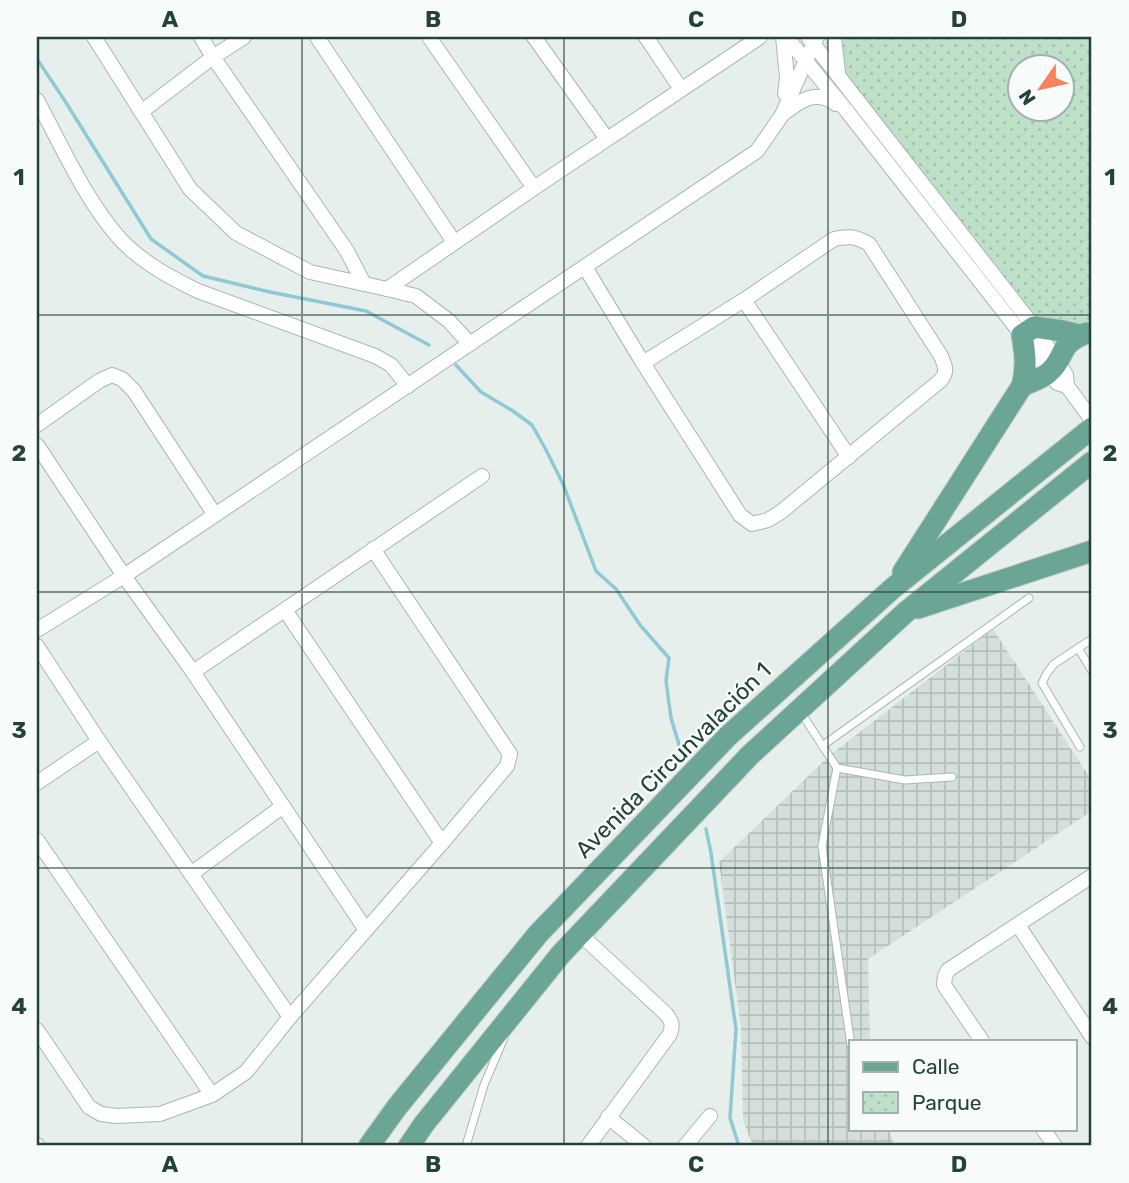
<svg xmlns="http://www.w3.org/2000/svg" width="1129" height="1183" viewBox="0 0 1129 1183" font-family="Rubik,sans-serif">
  <defs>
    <pattern id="industrial-grid" width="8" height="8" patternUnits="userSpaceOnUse" patternTransform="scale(1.75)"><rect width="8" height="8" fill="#d4dfda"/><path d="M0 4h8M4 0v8" fill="none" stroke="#b6c1bc"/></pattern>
    <pattern id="park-dots" width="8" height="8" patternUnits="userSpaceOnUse" patternTransform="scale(1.75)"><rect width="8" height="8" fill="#bfe0c8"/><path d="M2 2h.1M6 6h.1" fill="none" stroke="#a4c1ad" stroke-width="1.8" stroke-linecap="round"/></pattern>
  </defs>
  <rect width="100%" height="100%" fill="#e6efeb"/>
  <path fill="url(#industrial-grid)" d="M993 629 1092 781V811L868 959 870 1041H851V1129H889L894 1146H753L743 1120 741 1028 719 862 829 756Z"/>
  <path fill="url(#park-dots)" fill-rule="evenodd" d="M834 37H1092V331L1034 327 839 76ZM1020 66H1062V108H1020Z"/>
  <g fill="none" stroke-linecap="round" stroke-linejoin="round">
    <g stroke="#8ec9d4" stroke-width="3.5">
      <path d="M37 59 65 101 151 239 203 276 270 292 366 311 429 345"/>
      <path d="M456 365 481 392 513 411 532 425 545 448 563 484 596 571 616 589 640 625 669 658 666 681 671 718 681 751"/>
      <path d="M706 829 711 853 736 1029 730 1118 739 1146"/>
    </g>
    <defs>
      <g id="service">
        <path d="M1078 648 1092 671"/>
        <path d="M800 711 837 768 822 846 851 1045"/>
        <path d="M822 746 1029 598"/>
        <path d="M1080 747 1042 683 1047 673 1054 664 1092 639"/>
        <path d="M837 768 905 780 952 777"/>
        <path d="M466 1146 484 1085 504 1038"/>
      </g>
      <g id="minor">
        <path d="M94 37 190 189 236 233 310 272 387 289 534 188 760 37"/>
        <path d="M201 37 213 57 347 251 364 284"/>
        <path d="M317 37 454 242"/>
        <path d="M429 37 534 188"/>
        <path d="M534 37 607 139"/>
        <path d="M646 37 681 89"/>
        <path d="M783 37 787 77 785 94"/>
        <path d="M786 37 846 110 1022 335 1057 383 1067 386"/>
        <path d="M808 37 1034 327 1066 375 1067 386"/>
        <path d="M834 37 838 72"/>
        <path d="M37 100C61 145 87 203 121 240 143 263 171 278 198 291L375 356 391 365 408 386"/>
        <path d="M141 112 213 57 244 37"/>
        <path d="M783 114C801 100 816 89 836 104"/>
        <path d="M585 267 643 363 740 515 752 524 768 520 781 512 941 380C948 371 945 366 941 356L869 244C855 236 849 236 834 239L744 300 643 363"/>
        <path d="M387 289 416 296 449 321 470 344"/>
        <path d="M744 300 849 457"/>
        <path d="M1067 386 1092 420"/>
        <path d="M37 425 99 381 112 375 122 379 134 391 215 515"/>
        <path d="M37 445 124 576 193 672"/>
        <path d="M373 549 510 754 507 766 442 843"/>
        <path d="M285 610 442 843 366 930"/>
        <path d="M37 630 124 576 757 151 782 115 806 60 817 37"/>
        <path d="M37 646 99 741 290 1017"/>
        <path d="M37 783 99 741"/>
        <path d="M37 840 212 1095 246 1072 290 1017 366 930 193 672 482 476"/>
        <path d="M191 874 283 806"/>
        <path d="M1018 925 1092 1037"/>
        <path d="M580 934 666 1014C672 1021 673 1025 670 1034L588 1146"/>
        <path d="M37 1030 89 1107 101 1114 116 1116 160 1114 212 1095"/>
        <path d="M982 1041 944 985 945 976 948 970 1092 876"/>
        <path d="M608 1117 644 1146"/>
        <path d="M1043 1129 1055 1146"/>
        <path d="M37 1145V1146"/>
        <path d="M685 1146 710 1116"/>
      </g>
      <g id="primary">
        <path d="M1022 386C1030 382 1041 379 1048 373 1067 358 1056 344 1087 333"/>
        <path d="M903 572 1022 386C1027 367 1025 353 1022 335L1034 327 1063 331 1079 335"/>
        <path d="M918 608 1092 551"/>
        <path d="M369 1146 397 1107 538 934 728 736 893 588 1092 428"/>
        <path d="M409 1146 424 1124 561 954 750 755 906 612 1092 462"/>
      </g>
    </defs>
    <use href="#service" stroke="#a8b8b2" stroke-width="9"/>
    <use href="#minor" stroke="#a8b8b2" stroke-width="16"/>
    <use href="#primary" stroke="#c2cac8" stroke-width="23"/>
    <use href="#service" stroke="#fff" stroke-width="7"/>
    <use href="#minor" stroke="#fff" stroke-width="14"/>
    <use href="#primary" stroke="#6aa596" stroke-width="21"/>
  </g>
  <path fill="none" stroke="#24423a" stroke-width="2" stroke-opacity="0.55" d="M302 37V1146M564 37V1146M828 37V1146M37 315H1092M37 592H1092M37 868H1092"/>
  <g text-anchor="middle" stroke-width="5" stroke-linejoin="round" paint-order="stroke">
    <g font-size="23" fill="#24423a" stroke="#f7fbf9">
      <text transform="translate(673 760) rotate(-45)" y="8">Avenida Circunvalación 1</text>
    </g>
  </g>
  <rect width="1129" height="1183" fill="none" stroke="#f7fbf9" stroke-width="77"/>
  <rect x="849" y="1040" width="228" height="91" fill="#f7fbf9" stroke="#a3b1ad" stroke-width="2"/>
  <rect x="863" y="1062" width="35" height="10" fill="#6aa596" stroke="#a3b1ad" stroke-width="2"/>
  <text x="912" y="1074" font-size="21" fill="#24423a">Calle</text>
  <rect x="863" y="1092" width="35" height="21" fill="url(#park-dots)" stroke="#a3b1ad" stroke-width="2"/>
  <text x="912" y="1110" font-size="21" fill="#24423a">Parque</text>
  <g transform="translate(1041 88) rotate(236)"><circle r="33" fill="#f7fbf9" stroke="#a3b1ad" stroke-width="2"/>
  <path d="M0-5L12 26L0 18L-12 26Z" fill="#f4845f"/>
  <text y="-10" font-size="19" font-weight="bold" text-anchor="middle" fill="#24423a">N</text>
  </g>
  <rect x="38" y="38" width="1052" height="1106" fill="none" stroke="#24423a" stroke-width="2.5"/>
  <g font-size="23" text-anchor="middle" font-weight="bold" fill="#24423a">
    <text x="170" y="27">A</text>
    <text x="433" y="27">B</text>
    <text x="696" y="27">C</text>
    <text x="959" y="27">D</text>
    <text x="19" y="185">1</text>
    <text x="1110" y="185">1</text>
    <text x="19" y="461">2</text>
    <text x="1110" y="461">2</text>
    <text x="19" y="738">3</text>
    <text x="1110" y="738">3</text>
    <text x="19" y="1014">4</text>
    <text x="1110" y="1014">4</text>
    <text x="170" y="1172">A</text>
    <text x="433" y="1172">B</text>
    <text x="696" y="1172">C</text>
    <text x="959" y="1172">D</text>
  </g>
</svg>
